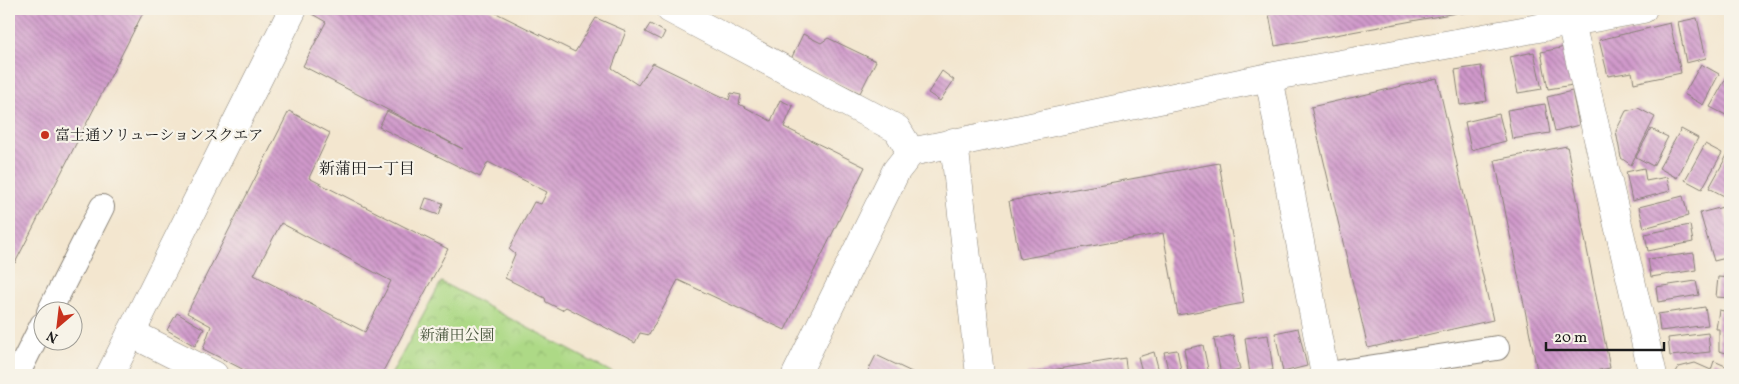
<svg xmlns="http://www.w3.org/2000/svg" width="1739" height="384" viewBox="0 0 1739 384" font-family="Vollkorn,'Noto Serif JP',serif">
  <defs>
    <pattern id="park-crowns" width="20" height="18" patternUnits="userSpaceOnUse" patternTransform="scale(1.25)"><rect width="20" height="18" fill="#add986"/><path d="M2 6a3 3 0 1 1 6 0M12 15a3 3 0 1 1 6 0" fill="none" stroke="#94ba73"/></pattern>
    <pattern id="building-back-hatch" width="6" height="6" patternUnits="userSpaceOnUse" patternTransform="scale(1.25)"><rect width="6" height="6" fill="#d099cb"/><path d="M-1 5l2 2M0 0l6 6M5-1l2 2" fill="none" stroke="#a87ca4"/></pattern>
  </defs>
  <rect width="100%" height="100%" fill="#f7f3e8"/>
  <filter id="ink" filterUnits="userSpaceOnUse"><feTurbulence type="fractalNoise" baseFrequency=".02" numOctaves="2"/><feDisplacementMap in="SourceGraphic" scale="10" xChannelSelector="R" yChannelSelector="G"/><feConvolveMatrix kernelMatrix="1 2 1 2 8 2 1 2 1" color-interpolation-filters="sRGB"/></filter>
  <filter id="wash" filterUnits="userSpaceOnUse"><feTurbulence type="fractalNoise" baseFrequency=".0096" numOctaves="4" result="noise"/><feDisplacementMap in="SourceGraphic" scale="20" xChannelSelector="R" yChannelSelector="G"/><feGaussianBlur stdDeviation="1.12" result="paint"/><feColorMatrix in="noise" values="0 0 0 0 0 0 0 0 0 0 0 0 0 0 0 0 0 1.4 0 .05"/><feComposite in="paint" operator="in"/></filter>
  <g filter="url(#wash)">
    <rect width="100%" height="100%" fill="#f3e6cf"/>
    <path fill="url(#park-crowns)" stroke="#647a51" d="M441 282 617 375H391Z"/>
    <g id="blocks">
      <g fill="url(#building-back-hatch)" fill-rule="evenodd">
        <path d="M9 9H145L15 263 9 260Z"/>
        <path d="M315 9H488L575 52 596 18 626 31 612 68 638 85 653 63 729 100 731 93 741 95 739 104 771 121 780 100 793 106 784 127 865 167 785 330 678 280 649 335 640 333 635 343 566 307 562 310 546 302 545 298 505 278 515 254 509 249 534 202 541 204 547 192 488 162 480 177 379 127 387 111 463 149 303 66 326 22 312 14Z"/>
        <path d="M1297 9H1455L1456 13 1275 46 1269 14Z"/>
        <path d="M1461 9H1481V10L1461 13Z"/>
        <path d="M1697 18 1706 58 1686 63 1678 22Z"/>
        <path d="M1670 23 1681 73 1634 83 1632 72 1608 76 1599 40Z"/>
        <path d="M650 24 665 32 661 40 645 32Z"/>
        <path d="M803 34 821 43 828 38 876 61 860 93 791 59Z"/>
        <path d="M1565 47 1573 85 1548 89 1541 52Z"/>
        <path d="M1534 52 1542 89 1518 93 1510 57Z"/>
        <path d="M1701 64 1719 74 1703 105 1684 94Z"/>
        <path d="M1481 66 1487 101 1460 105 1455 70Z"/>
        <path d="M942 71 954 80 940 101 928 93Z"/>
        <path d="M1728 75 1730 76V117L1710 107Z"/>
        <path d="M1437 78 1493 320 1368 348 1311 107Z"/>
        <path d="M1572 91 1579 125 1555 131 1547 97Z"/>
        <path d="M1545 104 1550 133 1512 139 1507 110Z"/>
        <path d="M1638 108 1655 117 1631 165 1621 158 1616 131 1626 111Z"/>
        <path d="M289 111 330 133 309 178 448 249 381 375H254L203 349 211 326 187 313ZM281 223 391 281 365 332 254 275Z"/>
        <path d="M1499 114 1506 141 1471 150 1465 122Z"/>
        <path d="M1651 129 1668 137 1653 166 1636 157Z"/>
        <path d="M1681 129 1698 138 1677 178 1659 168Z"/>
        <path d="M1705 144 1722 153 1702 189 1685 180Z"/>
        <path d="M1567 146 1610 368 1574 375H1538L1495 160Z"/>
        <path d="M1730 150V194L1728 198 1709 188Z"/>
        <path d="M1219 163 1244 303 1178 315 1163 233 1020 259 1009 201Z"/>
        <path d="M1644 168 1646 181 1667 177 1670 191 1632 201 1626 172Z"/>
        <path d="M1683 196 1688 216 1644 228 1639 207Z"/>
        <path d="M426 198 443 203 439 215 422 209Z"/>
        <path d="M1723 207 1730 232V257L1714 261 1700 213Z"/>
        <path d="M1690 225 1693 242 1648 251 1645 234Z"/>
        <path d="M1694 253 1696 270 1651 277 1648 259Z"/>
        <path d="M1718 277 1730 278V298L1716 297Z"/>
        <path d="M1696 281 1699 295 1658 302 1656 287Z"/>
        <path d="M1705 307 1708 325 1660 331 1658 314Z"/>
        <path d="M1725 309 1730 310V354L1719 351V329H1716L1719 310 1724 311Z"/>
        <path d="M177 313 204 329 195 346 167 330Z"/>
        <path d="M1298 328 1307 366 1283 372 1275 333Z"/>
        <path d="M1708 333 1710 352 1670 356 1668 338Z"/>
        <path d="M1233 335 1240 370 1221 374 1214 339Z"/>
        <path d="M1268 335 1273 370 1250 374 1245 338Z"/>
        <path d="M1203 345 1209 374 1189 375 1184 349Z"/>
        <path d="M1177 350 1182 375H1169L1164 352Z"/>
        <path d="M1154 352 1160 375H1143L1138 357Z"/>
        <path d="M876 355 918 375H866Z"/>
        <path d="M1125 358 1127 375H1027V374Z"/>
        <path d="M1714 361 1730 368V375H1674L1679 367 1695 363 1711 370Z"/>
      </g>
    </g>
  </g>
  <g filter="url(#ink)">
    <use href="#blocks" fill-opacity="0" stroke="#888176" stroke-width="1"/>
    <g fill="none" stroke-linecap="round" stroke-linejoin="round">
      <defs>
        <g id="lane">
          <path d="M49 312 102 207"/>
          <path d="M17 375 42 325"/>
          <path d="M1322 375 1497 348"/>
        </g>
        <g id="street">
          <path d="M670 9 897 129 911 152"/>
          <path d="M1571 23 1653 375"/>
          <path d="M1269 77 1325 375"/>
          <path d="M954 142 980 375"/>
          <path d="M131 333 214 375"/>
          <path d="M110 375 293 9"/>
          <path d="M796 375 896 171 911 152 1269 77 1643 9"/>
        </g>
      </defs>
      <use href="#lane" stroke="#888176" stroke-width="26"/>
      <use href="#street" stroke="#888176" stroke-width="29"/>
      <use href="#lane" stroke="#fff" stroke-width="24"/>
      <use href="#street" stroke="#fff" stroke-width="28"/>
    </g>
  </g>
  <circle fill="#c8321e" stroke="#f7f3e8" stroke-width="2" cx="45" cy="135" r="5"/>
  <g text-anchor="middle" stroke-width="4.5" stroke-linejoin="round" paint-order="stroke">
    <g font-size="15" fill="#1c1c1c" stroke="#f7f3e8" text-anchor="start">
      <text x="55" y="140">富士通ソリューションスクエア</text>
    </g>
    <g font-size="15" fill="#48553c" stroke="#f7f3e8">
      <text x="457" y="340">新蒲田公園</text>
    </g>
    <g font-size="16" fill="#1c1c1c" stroke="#f7f3e8">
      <text x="367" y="174">新蒲田一丁目</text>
    </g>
  </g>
  <rect width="1739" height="384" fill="none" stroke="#f7f3e8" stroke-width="30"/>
  <g transform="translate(58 326) rotate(208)"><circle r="24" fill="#f7f3e8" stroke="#9f9d96"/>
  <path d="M0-4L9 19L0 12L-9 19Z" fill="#c8321e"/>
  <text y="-8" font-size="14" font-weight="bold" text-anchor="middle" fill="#1c1c1c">N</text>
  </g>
  <path d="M1546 342v8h118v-8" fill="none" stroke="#1c1c1c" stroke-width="2.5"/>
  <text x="1554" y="342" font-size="15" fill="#1c1c1c" stroke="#f7f3e8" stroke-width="4" paint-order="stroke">20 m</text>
</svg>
